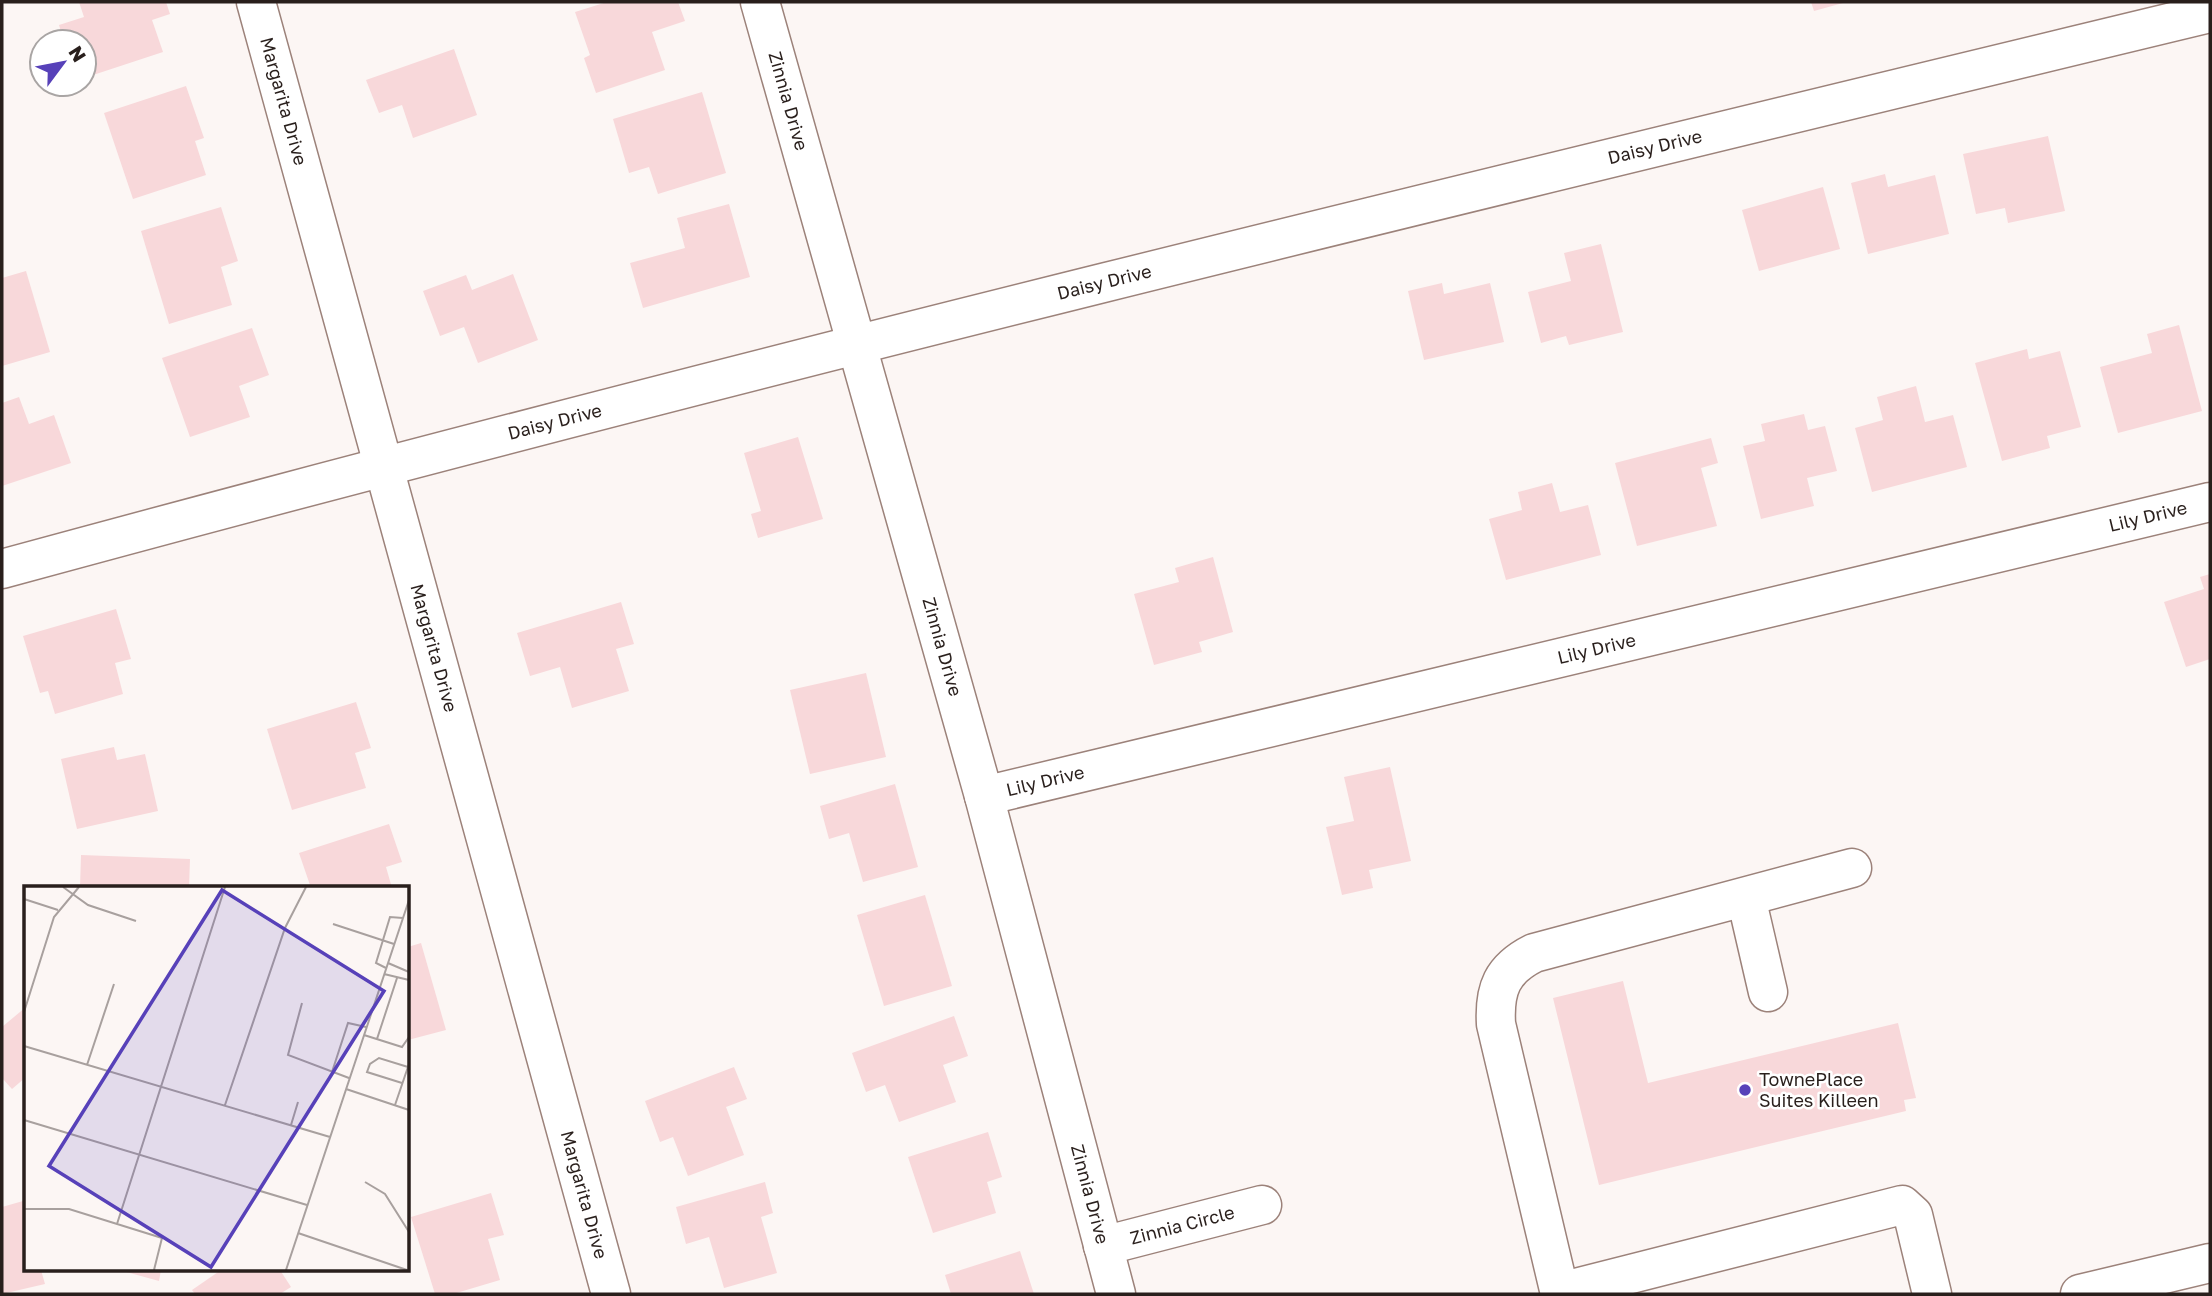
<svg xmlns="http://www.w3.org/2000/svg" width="2212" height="1296" viewBox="0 0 2212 1296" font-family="'Golos Text',sans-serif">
  <rect width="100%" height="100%" fill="#fcf6f4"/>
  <g fill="#f8d8da">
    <path d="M79 2H166L170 14 152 20 163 52 84 78V42H64L59 25 84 17Z"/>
    <path d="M607 2H678L685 21 652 32 665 70 596 93 584 58 590 55 575 12Z"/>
    <path d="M1811 2H1843V3L1814 11Z"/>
    <path d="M454 49 477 115 413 138 402 105 379 113 366 80Z"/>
    <path d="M186 86 204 138 195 141 206 175 133 199 104 113Z"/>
    <path d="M702 92 726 173 658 194 649 167 629 173 613 119Z"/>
    <path d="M2048 136 2065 211 2008 223 2005 208 1976 214 1963 154Z"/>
    <path d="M1885 174 1888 187 1935 175 1949 234 1868 254 1851 183Z"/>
    <path d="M1823 187 1840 249 1759 271 1742 210Z"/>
    <path d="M729 204 750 277 643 308 630 263 685 248 677 218Z"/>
    <path d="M221 207 238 261 221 267 232 305 169 324 141 231Z"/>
    <path d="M1601 244 1623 332 1569 345 1566 336 1541 343 1528 292 1571 281 1564 253Z"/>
    <path d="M26 271 50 352 2 366V278Z"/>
    <path d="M513 274 538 340 478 363 464 327 440 336 423 291 466 275 472 290Z"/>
    <path d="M1442 283 1444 294 1490 283 1504 342 1424 360 1408 291Z"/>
    <path d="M2179 325 2202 411 2118 433 2100 367 2152 353 2147 334Z"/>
    <path d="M252 328 269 375 239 386 250 417 190 437 162 358Z"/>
    <path d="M2027 349 2029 359 2060 351 2081 427 2047 436 2050 448 2002 461 1975 363Z"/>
    <path d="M1916 386 1925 422 1953 415 1967 467 1872 492 1855 428 1883 420 1877 397Z"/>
    <path d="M19 397 29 424 54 415 71 463 2 486V403Z"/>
    <path d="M1804 414 1808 430 1825 426 1837 471 1807 478 1814 506 1761 519 1743 446 1765 441 1761 424Z"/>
    <path d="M798 437 823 519 758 538 751 514 761 511 744 453Z"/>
    <path d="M1711 438 1718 463 1701 468 1717 526 1637 546 1615 463Z"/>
    <path d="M1552 483 1560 512 1588 505 1601 555 1506 580 1489 519 1522 510 1518 492Z"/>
    <path d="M1213 557 1233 632 1199 642 1202 652 1154 665 1134 594 1179 582 1175 568Z"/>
    <path d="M2210 574V659L2186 667 2164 602 2204 589 2200 577Z"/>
    <path d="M621 602 634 644 616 649 629 691 572 708 560 667 530 676 517 633Z"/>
    <path d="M116 609 131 659 115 663 123 694 55 714 48 691 40 693 23 636Z"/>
    <path d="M866 673 886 757 810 774 790 690Z"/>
    <path d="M356 702 371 748 355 753 366 788 292 810 267 729Z"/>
    <path d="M114 747 117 760 145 754 158 811 77 829 61 759Z"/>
    <path d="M1390 767 1411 861 1369 870 1373 888 1342 895 1326 827 1354 821 1344 777Z"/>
    <path d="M895 784 918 867 863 882 849 833 829 839 820 806Z"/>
    <path d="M389 824 402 862 386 867 392 888H311L299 853Z"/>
    <path d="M81 855 190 859 189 888H80Z"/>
    <path d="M925 895 952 986 884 1006 857 915Z"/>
    <path d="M421 943 446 1030 408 1040V947Z"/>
    <path d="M1623 981 1648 1083 1898 1023 1916 1098 1904 1100 1906 1111 1599 1185 1553 998Z"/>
    <path d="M26 1007V1077L12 1089 2 1078V1027Z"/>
    <path d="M954 1016 968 1056 943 1065 956 1102 899 1122 885 1085 866 1092 852 1053Z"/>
    <path d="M734 1067 747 1099 726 1107 744 1155 688 1176 673 1137 660 1142 645 1101Z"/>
    <path d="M988 1132 1002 1177 987 1182 996 1213 933 1233 908 1157Z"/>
    <path d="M765 1182 773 1213 761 1217 777 1273 724 1288 709 1237 686 1244 676 1207Z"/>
    <path d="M491 1193 504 1235 488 1239 500 1280 453 1294H435L411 1217Z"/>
    <path d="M23 1201 26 1270H41L45 1284 2 1294V1207Z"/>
    <path d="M1020 1251 1034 1294H951L945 1275Z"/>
    <path d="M119 1270H161L159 1281Z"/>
    <path d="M221 1270H280L291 1287 280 1294H195L192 1290Z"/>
  </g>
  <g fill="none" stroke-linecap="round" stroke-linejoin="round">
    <defs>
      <g id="minor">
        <path id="s1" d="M256 2 611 1294"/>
        <path id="s2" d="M760 2 984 796 1116 1294"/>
        <path id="s3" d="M2 569C734 369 1472 191 2210 13"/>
        <path id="s4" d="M984 796 2210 502"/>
        <path d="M1746 897 1768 992"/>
        <path id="s5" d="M1103 1246 1262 1205"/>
        <path d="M1560 1292 1902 1205 1913 1215 1932 1294"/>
        <path d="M1560 1294 1496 1024C1494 989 1502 969 1534 953L1852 868"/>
        <path d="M2080 1294 2210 1263"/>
      </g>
    </defs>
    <use href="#minor" stroke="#9c827a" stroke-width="41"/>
    <use href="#minor" stroke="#fff" stroke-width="38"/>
  </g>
  <circle fill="#5741b9" stroke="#fff" stroke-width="2.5" cx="1745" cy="1090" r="7"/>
  <g text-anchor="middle" stroke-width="5" stroke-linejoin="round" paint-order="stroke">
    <g font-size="18" fill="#291f1c" stroke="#fff">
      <text dy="6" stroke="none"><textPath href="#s1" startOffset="103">Margarita Drive</textPath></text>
      <text dy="6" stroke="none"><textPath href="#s2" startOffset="103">Zinnia Drive</textPath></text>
      <text dy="6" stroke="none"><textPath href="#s3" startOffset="1706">Daisy Drive</textPath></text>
      <text dy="6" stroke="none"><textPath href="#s3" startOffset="1139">Daisy Drive</textPath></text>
      <text dy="6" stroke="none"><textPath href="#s3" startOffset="572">Daisy Drive</textPath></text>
      <text dy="6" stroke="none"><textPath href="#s4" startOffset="1197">Lily Drive</textPath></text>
      <text dy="6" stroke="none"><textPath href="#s2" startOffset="670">Zinnia Drive</textPath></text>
      <text dy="6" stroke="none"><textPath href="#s1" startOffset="670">Margarita Drive</textPath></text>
      <text dy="6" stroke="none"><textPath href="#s4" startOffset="630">Lily Drive</textPath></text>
      <text dy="6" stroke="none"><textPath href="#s4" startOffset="63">Lily Drive</textPath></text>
      <text dy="6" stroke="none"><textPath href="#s2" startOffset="1237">Zinnia Drive</textPath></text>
      <text dy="6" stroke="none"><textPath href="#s1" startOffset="1237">Margarita Drive</textPath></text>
      <text dy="6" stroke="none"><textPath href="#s5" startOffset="82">Zinnia Circle</textPath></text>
    </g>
    <g font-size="18" fill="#291f1c" stroke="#fff" text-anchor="start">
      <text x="1759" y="1086">TownePlace<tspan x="1759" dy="21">Suites Killeen</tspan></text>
    </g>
  </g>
  <g transform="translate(24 886)">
    <rect width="385" height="385" fill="#fcf6f4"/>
    <path fill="none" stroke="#a8a09e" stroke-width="2" d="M39 1 64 19 112 35M0 13 34 24M309 38 370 58M364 77 385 86M362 82 352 77 366 31 379 32M360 88 385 94M278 117 264 169 325 192M0 126 30 31 55 1M340 149 378 161 385 151M353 153 373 92M0 160 306 251M63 179 90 98M308 186 324 137 342 141M378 197 343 186 346 178 355 172 384 181M322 203 385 224M201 219 261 42 282 1M371 219 385 178M0 234 283 319M267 239 274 216M341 296 361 308 385 346M0 323H45L138 352 130 384M93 338 201 1M274 347 383 384M262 384 385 14"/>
    <path fill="#5741b9" fill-opacity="0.15" stroke="#5741b9" stroke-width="3.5" d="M198 4 360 105 187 381 25 280Z"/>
    <rect width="385" height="385" fill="none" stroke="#291f1c" stroke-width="3.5"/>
  </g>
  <rect width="2212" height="1296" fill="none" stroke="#291f1c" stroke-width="7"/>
  <g transform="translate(63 63) rotate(58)"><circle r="33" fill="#ffffff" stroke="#a9a5a4" stroke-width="2"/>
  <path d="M0-5L12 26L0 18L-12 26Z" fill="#5741b9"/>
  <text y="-10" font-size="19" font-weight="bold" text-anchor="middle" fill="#291f1c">N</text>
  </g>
</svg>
